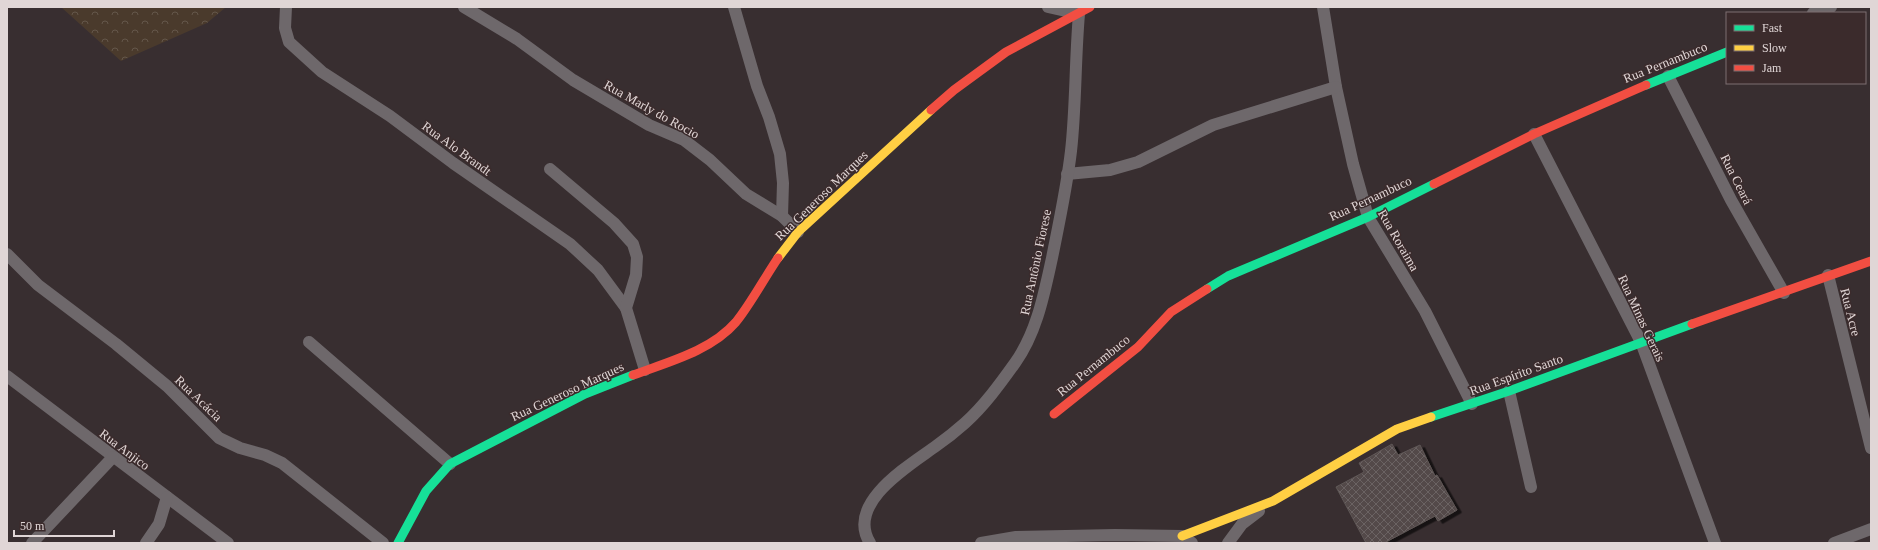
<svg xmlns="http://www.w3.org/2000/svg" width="1878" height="550" viewBox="0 0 1878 550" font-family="Georgia,serif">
  <defs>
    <pattern id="forest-crowns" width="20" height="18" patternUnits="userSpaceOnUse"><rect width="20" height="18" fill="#4a3a2c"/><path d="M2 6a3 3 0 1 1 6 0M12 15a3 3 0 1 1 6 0" fill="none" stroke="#64564a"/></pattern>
    <pattern id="building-cross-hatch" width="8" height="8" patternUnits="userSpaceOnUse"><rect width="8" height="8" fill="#524949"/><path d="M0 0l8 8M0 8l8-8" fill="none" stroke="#6b6262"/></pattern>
    <filter id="shadow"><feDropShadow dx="4.5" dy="2.5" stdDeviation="0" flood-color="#0009"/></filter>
  </defs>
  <rect width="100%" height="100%" fill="#382e30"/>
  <path fill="url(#forest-crowns)" d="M61 7H226L207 23 121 61Z"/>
  <path fill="url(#building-cross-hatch)" stroke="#5e5655" filter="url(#shadow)" d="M1392 444 1398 455 1420 445 1435 476 1437 475 1457 510 1438 521 1435 516 1384 543H1366L1336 487 1364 472 1359 463Z"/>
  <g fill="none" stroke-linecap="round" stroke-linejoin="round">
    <g stroke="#6e686b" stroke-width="12">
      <path d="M286 7 285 28 289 42 322 72 390 116 453 163 570 244 598 270 626 308"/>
      <path d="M464 7 517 39 573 80 649 125 684 140 710 160 746 194 782 216 798 232"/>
      <path d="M734 7 757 86 769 117 780 154 783 183 782 216"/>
      <path d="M1323 7 1336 87 1353 164 1368 217 1425 311 1472 404"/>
      <path d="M1813 13 1831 7"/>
      <path d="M1668 76 1731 200 1784 293"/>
      <path d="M1534 134 1641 342 1715 543"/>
      <path d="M550 169 614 223 633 244 637 257 636 275 626 308 645 370"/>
      <path d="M1067 174 1110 170 1138 162 1213 125 1336 87"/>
      <path d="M7 254 38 285 116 344 167 386 219 438 240 448 265 455 282 463 383 543"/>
      <path d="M1828 275 1871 448"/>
      <path d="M309 342 450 464"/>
      <path d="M7 376 228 543"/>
      <path d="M1509 391 1531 487"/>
      <path d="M32 543 113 457"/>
      <path d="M146 543 159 524 167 497"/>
      <path d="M870 543C845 503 910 465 936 446 946 439 956 431 965 423 984 406 1000 384 1015 363 1037 332 1044 294 1052 258 1059 223 1067 186 1071 151 1076 106 1075 60 1079 14L1048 7"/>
      <path d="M981 543 1016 537 1115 535 1182 536 1192 543"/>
      <path d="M1228 543 1242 524 1259 511"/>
      <path d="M1834 543 1871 529"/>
    </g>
    <g stroke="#16e098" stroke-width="9">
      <path d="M1646 85 1727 52"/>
      <path d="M1207 289 1228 276 1368 217 1434 184"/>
      <path d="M1431 417 1509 391 1692 324"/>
      <path d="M398 543 426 491 450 464 585 394 633 375"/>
    </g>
    <g stroke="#ffcf43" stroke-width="9">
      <path d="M778 258 798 232 931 110"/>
      <path d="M1182 536 1273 501 1397 429 1431 417"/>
    </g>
    <g stroke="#f24e42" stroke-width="9">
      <path d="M931 110 954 90 1006 52 1090 7"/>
      <path d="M1434 184 1534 134 1646 85"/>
      <path d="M1692 324 1871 261"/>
      <path d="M633 375C668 362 711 351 736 322 750 305 765 277 778 258"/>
      <path d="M1054 414 1138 347 1171 312 1207 289"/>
    </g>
  </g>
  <g text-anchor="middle" stroke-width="3" stroke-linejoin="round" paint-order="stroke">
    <g font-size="13" fill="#e0d6d6" stroke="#3b2b2c">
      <text transform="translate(1665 62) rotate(-22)" y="5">Rua Pernambuco</text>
      <text transform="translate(652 109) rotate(29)" y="5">Rua Marly do Rocio</text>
      <text transform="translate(457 148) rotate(36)" y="5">Rua Alo Brandt</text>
      <text transform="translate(1737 179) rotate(63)" y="5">Rua Ceará</text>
      <text transform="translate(821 195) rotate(-44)" y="5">Rua Generoso Marques</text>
      <text transform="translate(1370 198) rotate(-25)" y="5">Rua Pernambuco</text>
      <text transform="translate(1399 240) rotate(60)" y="5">Rua Roraima</text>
      <text transform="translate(1035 262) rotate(-78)" y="5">Rua Antônio Fiorese</text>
      <text transform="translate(1851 312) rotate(76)" y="5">Rua Acre</text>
      <text transform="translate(1642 318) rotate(65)" y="5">Rua Minas Gerais</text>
      <text transform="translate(1093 365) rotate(-39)" y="5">Rua Pernambuco</text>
      <text transform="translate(1516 374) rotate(-20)" y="5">Rua Espírito Santo</text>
      <text transform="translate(567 391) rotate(-25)" y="5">Rua Generoso Marques</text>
      <text transform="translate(199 398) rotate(44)" y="5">Rua Acácia</text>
      <text transform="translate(125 449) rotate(37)" y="5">Rua Anjico</text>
    </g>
  </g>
  <rect width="1878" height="550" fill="none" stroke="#e0d6d6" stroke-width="16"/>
  <rect x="1726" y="12" width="140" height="72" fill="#3b2b2c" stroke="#7d6f70"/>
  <rect x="1734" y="25" width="20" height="6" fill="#16e098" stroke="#7d6f70"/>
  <text x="1762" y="32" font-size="12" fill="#e0d6d6">Fast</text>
  <rect x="1734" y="45" width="20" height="6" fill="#ffcf43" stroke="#7d6f70"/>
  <text x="1762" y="52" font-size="12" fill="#e0d6d6">Slow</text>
  <rect x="1734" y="65" width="20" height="6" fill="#f24e42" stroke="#7d6f70"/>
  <text x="1762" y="72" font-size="12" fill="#e0d6d6">Jam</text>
  <path d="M14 530v6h100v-6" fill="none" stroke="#e0d6d6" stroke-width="2"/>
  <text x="20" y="530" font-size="12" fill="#e0d6d6" stroke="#3b2b2c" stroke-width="3" paint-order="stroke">50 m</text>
</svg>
